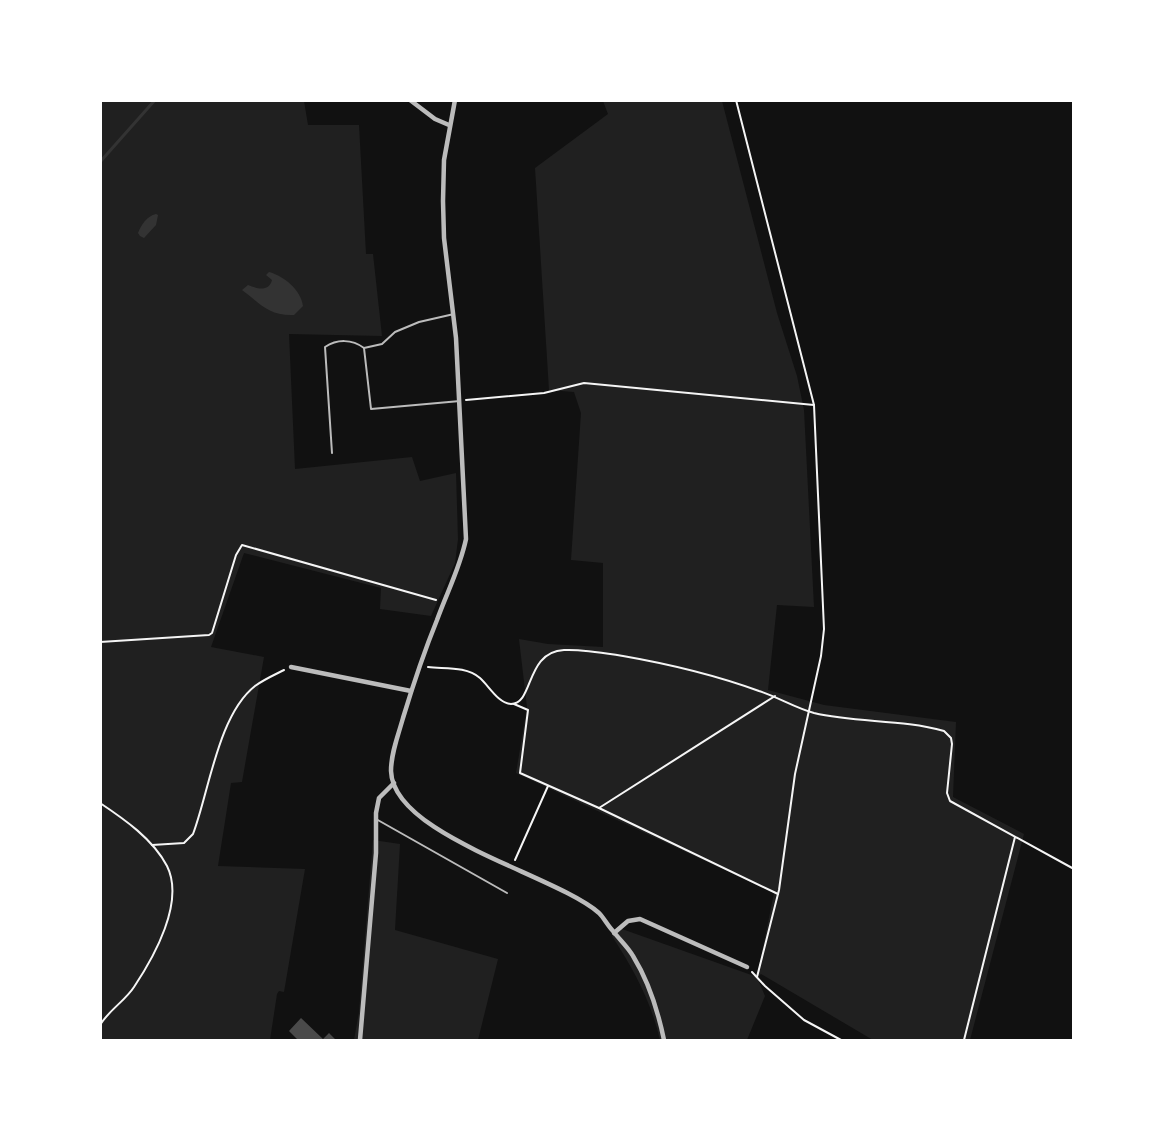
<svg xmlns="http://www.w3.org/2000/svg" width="1174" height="1141" viewBox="0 0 1174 1141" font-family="Lato,sans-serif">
  <rect width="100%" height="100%" fill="#111"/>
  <g fill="#202020">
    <path d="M100 101H304L308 125H359L366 254H373L382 336 289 334 295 469 412 457 420 481 456 473 458 539 455 563 431 616 380 609 381 588 244 553 211 647 264 657 242 782 231 783 218 866 305 869 284 992 279 991 277 994 270 1040H101Z"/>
    <path d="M603 101H722L777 313 797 376 804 410 814 607 777 605 768 690 824 705 956 722 953 797 1024 834 970 1040H873L761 974 757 977 765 996 747 1040H660C651 1001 634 970 612 936L622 929 757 977 774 893 516 773 527 707 519 639 548 644 603 647V563L571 560 581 413 574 392 549 390 535 168 608 114Z"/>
    <path d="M373 840 400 844 395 930 498 959 478 1040H354L359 1012Z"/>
  </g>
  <g fill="#333">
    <path d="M156 214 158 215 156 225 144 238 140 236 138 233C141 225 147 216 156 214Z"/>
    <path d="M269 272C284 276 301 290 303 306L294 315C268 316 261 304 242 290L248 285C257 289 269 292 272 280L266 275Z"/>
  </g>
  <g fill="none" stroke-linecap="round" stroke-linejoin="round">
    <path stroke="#333" stroke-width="3" d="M100 162 155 100"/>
  </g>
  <path fill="#4a4a4a" d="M301 1018 323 1039 329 1033 336 1040H298L289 1031Z"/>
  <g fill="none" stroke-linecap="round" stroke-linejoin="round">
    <g stroke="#f5f5f5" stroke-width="2">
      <path d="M736 100 814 405 824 629 821 656 795 774 779 890 757 977"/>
      <path d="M466 400 544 393 584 383 814 405"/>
      <path d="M100 642 209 635 212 633 236 555 242 545 436 600"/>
      <path d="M428 667C445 669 466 666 480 678 489 686 498 703 511 704 534 704 525 652 564 650 583 649 604 653 623 656 669 664 715 675 759 691 778 697 795 708 814 713 856 723 902 719 944 731L951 738 952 744 947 793 950 801 1074 869"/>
      <path d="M514 704 528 710 520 773 599 808 775 696"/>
      <path d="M100 803C124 819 153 839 167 866 185 902 154 957 134 987 125 1001 109 1010 100 1025"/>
      <path d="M599 808 778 894"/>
      <path d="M152 845 184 843 193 834C209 792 218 715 255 686 263 680 274 675 284 670"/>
      <path d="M515 860 548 786"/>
      <path d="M752 972 765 986 804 1020 841 1040"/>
      <path d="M964 1040 1015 837"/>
    </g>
    <g stroke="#bcbcbc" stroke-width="2">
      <path d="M454 314 419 322 395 332 382 344 364 348 371 409 460 401"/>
      <path d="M332 453 325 347C337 339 352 339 364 348"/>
      <path d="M376 819 507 893"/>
    </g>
    <g stroke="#bcbcbc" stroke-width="4.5">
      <path d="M410 100 435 119 449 125"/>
      <path d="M455 100 444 160 443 201 444 238 456 338 466 539C460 568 447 592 437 620 424 652 413 685 403 718 398 736 391 753 391 771 393 836 556 875 599 913 604 918 608 926 613 931 619 939 628 947 633 956 649 982 658 1011 664 1040"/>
      <path d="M291 667 411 691"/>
      <path d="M614 933 628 921 640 919 747 967"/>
      <path d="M360 1040 376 853V813L379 798 394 783"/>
    </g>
  </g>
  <rect width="1174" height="1141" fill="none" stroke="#ffffff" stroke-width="204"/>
</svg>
